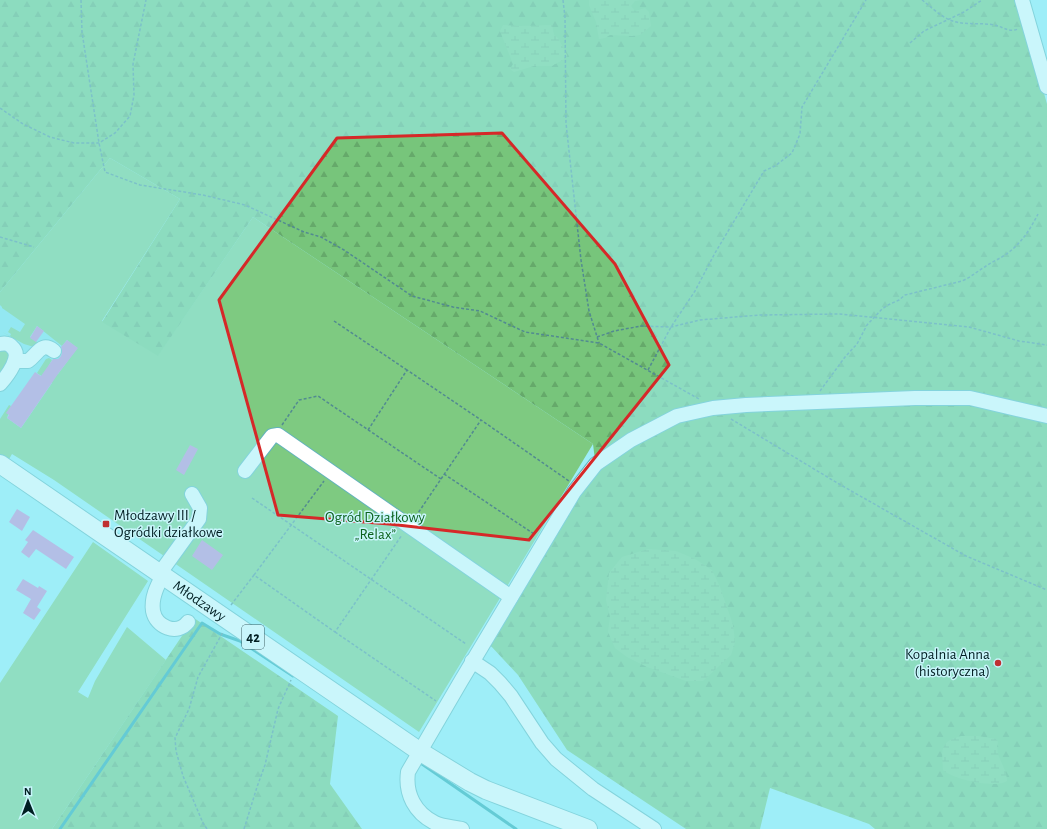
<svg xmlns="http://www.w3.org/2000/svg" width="1047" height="829" viewBox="0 0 1047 829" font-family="'Alegreya Sans',sans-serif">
  <defs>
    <pattern id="forest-firs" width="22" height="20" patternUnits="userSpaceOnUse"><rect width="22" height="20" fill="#77c57b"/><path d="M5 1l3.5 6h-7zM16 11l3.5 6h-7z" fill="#65a96a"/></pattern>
    <pattern id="wetland-marsh" width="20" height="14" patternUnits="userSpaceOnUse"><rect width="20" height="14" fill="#7eca81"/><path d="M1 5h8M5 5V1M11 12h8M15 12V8" fill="none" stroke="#6bad6f"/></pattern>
  </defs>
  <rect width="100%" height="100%" fill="#9eeef8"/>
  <path fill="#86e0eb" d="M0 292 79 346 21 440 0 426Z"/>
  <g fill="#7eca81">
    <path d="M110 158 180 199 102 321 158 355 253 217 593 444 419 732 54 480 12 454 8 461 0 456V419L9 405 11 406 7 418 21 428 52 383 37 373 46 359 49 358 52 360 48 367 58 374 77 348 67 340 62 346 37 326 30 337 37 342 34 347 24 344 2 332 10 336 11 334 8 332 11 327 20 332 25 324 2 308V307L0 305V292Z"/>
    <path d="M5 350 9 353 10 358 0 374V351Z"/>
    <path d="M93 542 148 581 78 692 88 698 95 681 127 627 166 660 52 829H0V683Z"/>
  </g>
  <g fill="url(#forest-firs)">
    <path d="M0 0H1018L1047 104V829H875L869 824 770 788 760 829H686L567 750 518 675 490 645 596 468 593 444 253 217 158 356 102 322 180 199 110 158 0 292Z"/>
    <path d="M194 618 338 716 330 784 362 829H52Z"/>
  </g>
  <g fill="url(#wetland-marsh)">
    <path d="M589 0H641L635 1 631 6 635 11 645 8 649 12 651 26 640 35 632 36 610 35 605 38 599 39 596 22 589 5Z"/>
    <path d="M503 25 520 26 552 25 554 35 558 38 567 55 566 58 552 66H534L514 72 510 69 513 64 500 31Z"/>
    <path d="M648 549 676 551 695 559 712 570 720 587 733 625 735 642 731 655 703 681H686L647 667 627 657 615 648 608 632 610 617 606 600 609 573 622 557Z"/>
    <path d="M961 736H978L996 739 998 742C994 756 1007 767 1007 781 996 789 952 779 943 770 942 750 939 742 961 736Z"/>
  </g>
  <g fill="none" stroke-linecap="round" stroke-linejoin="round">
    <g stroke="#1e9fac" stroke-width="3">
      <path d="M422 764 516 829"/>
      <path d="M60 829 202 623 220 634 240 641 293 676"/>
    </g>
  </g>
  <g fill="#cd86d0">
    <path d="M37 326 44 331 36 342 30 338Z"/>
    <path d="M67 340 78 348 58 374 21 428 7 418 9 415 6 413 35 372 41 376 53 359H58L61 356 62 352 61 347Z"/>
    <path d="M190 445 198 449 184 475 176 470Z"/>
    <path d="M17 509 30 517 22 531 9 522Z"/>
    <path d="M33 530 74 557 66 569 36 549 29 558 21 552 28 542 25 540Z"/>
    <path d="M202 540 223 555 212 570 192 556Z"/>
    <path d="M23 579 38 588 39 586 47 591 37 607 41 610 34 620 23 613 31 599 16 590Z"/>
  </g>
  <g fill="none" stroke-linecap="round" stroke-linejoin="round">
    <defs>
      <g id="minor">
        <path d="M1022 0 1047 87"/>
        <path d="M0 344C5 343 9 343 12 347 23 356 7 376 0 384"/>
        <path d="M16 361H28C38 354 41 341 54 351"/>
        <path d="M245 471 272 436 278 435 511 597"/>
        <path d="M160 573 199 519 200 508 192 494"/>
        <path d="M163 575C157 586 151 598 153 611 156 627 177 636 188 622"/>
        <path d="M472 661 490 673 500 683 511 696 542 743 556 759 593 789 654 829"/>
        <path d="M462 829C454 827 443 827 435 823 415 813 405 794 408 772L461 681 574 492 596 464 631 440 677 416 713 408 746 405 915 398H970L1047 416"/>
      </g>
      <g id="major">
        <path id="s1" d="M0 464 419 751 470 782 486 790 588 829"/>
      </g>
    </defs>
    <use href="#minor" stroke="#63b3bc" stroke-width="16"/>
    <use href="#major" stroke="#63b3bc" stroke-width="20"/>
    <g stroke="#528a91" stroke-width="1.5" stroke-dasharray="3 2" stroke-linecap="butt">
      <path d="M81 0 82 32 99 143 105 172 140 185 203 195 245 205 304 232 321 237 344 250 412 296 453 307 480 311 525 332 599 343 699 399"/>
      <path d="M563 0 565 17 566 123 569 151 581 260 589 311 599 343"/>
      <path d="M922 0C930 6 940 16 950 20 964 26 979 22 994 25 1002 26 1008 33 1018 29"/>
      <path d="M910 43 924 31 964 12 982 0"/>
      <path d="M0 108 23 124 50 137 74 143H99L115 133 130 116 134 95 133 64 146 0"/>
      <path d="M0 237 34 247"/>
      <path d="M334 321 407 370"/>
      <path d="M597 337 614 331 641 326 671 327 700 320 760 315 839 314 969 327 1019 341 1047 345"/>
      <path d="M648 370 671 327 695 291 715 253 764 171 775 166 792 153 800 134 802 107 866 0"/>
      <path d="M820 391 845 357 857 344 867 325 882 309 888 305 899 300 905 295 962 281C971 277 978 271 986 266 992 262 999 259 1005 255 1020 245 1030 230 1038 214"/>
      <path d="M731 419 839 484 966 556 1047 590"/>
      <path d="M282 425 299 400 318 396 441 479 416 516"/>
      <path d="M368 430 407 370 481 420"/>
      <path d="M444 474 534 534"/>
      <path d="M441 479 481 420 569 481"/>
      <path d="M252 498 466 644"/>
      <path d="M254 575 324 481"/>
      <path d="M231 605 254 575 335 632 402 535"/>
      <path d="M335 632 436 701"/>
      <path d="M207 829 203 823 183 776 176 751 175 738 189 709 198 677 223 632"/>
      <path d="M244 829 257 787 265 765 278 709 291 680"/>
    </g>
    <use href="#minor" stroke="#fff" stroke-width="14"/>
    <use href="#major" stroke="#fff" stroke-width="18"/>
  </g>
  <path d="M0 0H1047V829H0ZM502 133 615 264 669 365 529 540 389 524 278 515 219 300 337 138Z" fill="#9eeef8" fill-opacity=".55" fill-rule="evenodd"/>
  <path fill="none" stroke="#d62828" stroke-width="3" stroke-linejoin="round" d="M502 133 615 264 669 365 529 540 389 524 278 515 219 300 337 138Z"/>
  <g fill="#bf3031" stroke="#c8f5fb" stroke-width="1.5">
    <rect x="102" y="520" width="8" height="8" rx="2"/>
    <circle cx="998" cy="663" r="4"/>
  </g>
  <g text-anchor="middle" stroke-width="3" stroke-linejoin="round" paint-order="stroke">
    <rect fill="#c8f5fb" stroke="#3c5e63" stroke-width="1" x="242" y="625" width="22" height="24" rx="3"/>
    <g font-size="14" font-weight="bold" fill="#001e22">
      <text x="253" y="642">42</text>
    </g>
    <g font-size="15" fill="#001e22" stroke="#c8f5fb" text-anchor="start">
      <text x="114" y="520">Młodzawy III /<tspan x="114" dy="17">Ogródki działkowe</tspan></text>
      <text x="990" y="659" text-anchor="end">Kopalnia Anna<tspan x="990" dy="17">(historyczna)</tspan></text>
    </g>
    <g font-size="15" fill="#0c621d" stroke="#c8f5fb">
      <text x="375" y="522">Ogród Działkowy<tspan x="375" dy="17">„Relax”</tspan></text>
    </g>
    <g font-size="15" fill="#001e22" stroke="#c8f5fb">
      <text dy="5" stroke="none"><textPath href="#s1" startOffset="242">Młodzawy</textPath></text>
    </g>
  </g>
  <g transform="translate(28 801) rotate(359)" stroke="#c8f5fb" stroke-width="3" paint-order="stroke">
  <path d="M0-3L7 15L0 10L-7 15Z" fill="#001e22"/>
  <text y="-6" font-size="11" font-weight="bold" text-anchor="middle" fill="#001e22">N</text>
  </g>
</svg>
